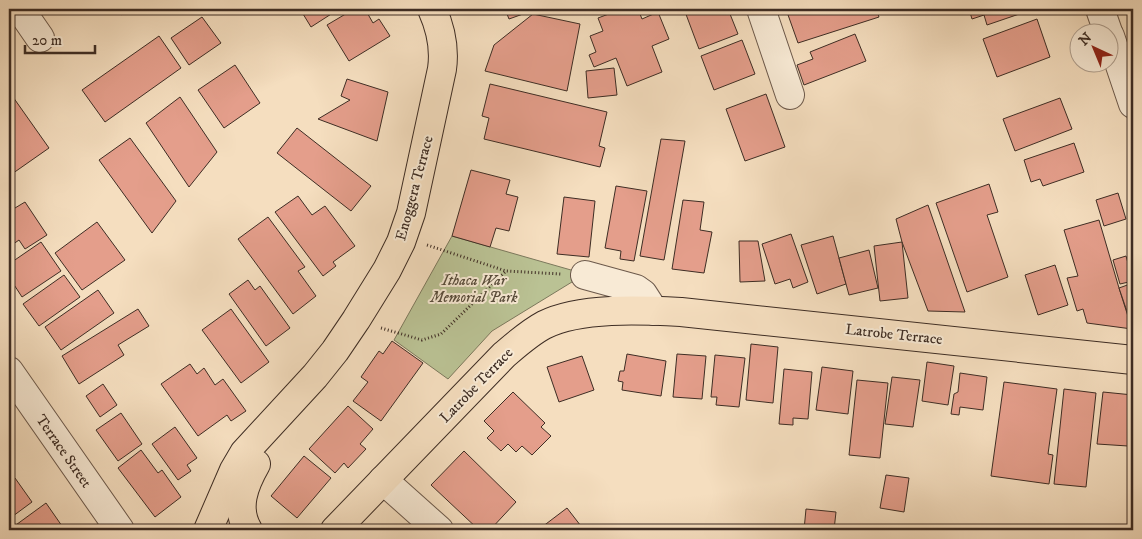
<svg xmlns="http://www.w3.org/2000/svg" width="1142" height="539" viewBox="0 0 1142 539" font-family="'IM FELL DW Pica',serif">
  <rect width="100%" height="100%" fill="#f5debf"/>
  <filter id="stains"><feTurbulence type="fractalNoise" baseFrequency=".004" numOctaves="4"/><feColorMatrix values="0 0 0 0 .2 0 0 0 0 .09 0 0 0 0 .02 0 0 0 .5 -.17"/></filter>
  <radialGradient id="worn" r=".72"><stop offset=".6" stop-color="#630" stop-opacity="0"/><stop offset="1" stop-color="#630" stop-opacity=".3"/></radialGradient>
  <path fill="#bac294" stroke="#7c785c" d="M452 236 585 274 492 331 448 379 394 340Z"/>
  <g fill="#e49e8b" stroke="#3e2d24">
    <path d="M116 9H128L121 15Z"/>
    <path d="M300 9H339L311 27Z"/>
    <path d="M354 9H365L373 23 379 19 390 36 349 61 327 25Z"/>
    <path d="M505 9H537L509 19Z"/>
    <path d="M622 9H638L642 19 658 12 669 39 652 46 662 72 627 86 616 58 594 67 589 55 596 52 590 36 603 31 598 18Z"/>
    <path d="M684 9H728L738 34 699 49Z"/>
    <path d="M798 9H876L879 17 798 43 787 12Z"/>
    <path d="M969 9H1034L987 25 984 15 972 19Z"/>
    <path d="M533 14 580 24 567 91 485 71 494 45Z"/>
    <path d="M202 17 221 43 189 65 171 38Z"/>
    <path d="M1037 19 1050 57 997 77 983 39Z"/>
    <path d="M855 34 866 61 804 85 797 65 813 59 810 52Z"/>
    <path d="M159 36 181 68 105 122 82 90Z"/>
    <path d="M742 40 755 74 714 90 701 56Z"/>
    <path d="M235 65 260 103 224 128 198 90Z"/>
    <path d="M614 68 617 95 588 98 586 71Z"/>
    <path d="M347 79 388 92 377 141 318 119 350 100 341 96Z"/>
    <path d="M490 84 607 112 599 146 605 148 600 167 484 139 489 118 482 116Z"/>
    <path d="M766 94 785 147 745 161 726 109Z"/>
    <path d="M13 97 49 148 9 176V100Z"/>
    <path d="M180 97 217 152 189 187 146 123Z"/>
    <path d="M1060 98 1072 129 1015 151 1003 119Z"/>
    <path d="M297 128 371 186 351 211 277 153Z"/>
    <path d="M130 138 176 201 152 233 99 160Z"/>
    <path d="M661 139 685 141 664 260 640 256Z"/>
    <path d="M1074 143 1084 172 1043 186 1040 179 1031 182 1024 160Z"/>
    <path d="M471 170 510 180 506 194 518 197 509 231 496 228 490 247 452 236Z"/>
    <path d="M989 184 998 212 987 215 1008 277 967 292 936 203Z"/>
    <path d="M616 186 647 191 634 261 620 259 621 251 605 248Z"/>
    <path d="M1118 193 1126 219 1104 226 1096 200Z"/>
    <path d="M298 196 312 215 325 206 355 246 333 262 336 266 323 276 275 212Z"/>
    <path d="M564 197 595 201 589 257 557 254Z"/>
    <path d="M9 198 15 208 25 202 47 235 25 249 19 240 9 247Z"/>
    <path d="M683 200 704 202 700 230 712 232 704 273 672 269Z"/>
    <path d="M928 205 965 312 928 311 902 242 896 219Z"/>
    <path d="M268 217 305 267 298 271 316 296 293 314 238 239Z"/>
    <path d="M1099 220 1119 288 1132 329 1087 323 1083 309 1077 311 1067 278 1078 276 1064 230Z"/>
    <path d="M97 222 125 260 82 290 55 253Z"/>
    <path d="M791 234 808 282 793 288 790 279 775 284 762 244Z"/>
    <path d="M833 236 846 284 817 294 801 245Z"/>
    <path d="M739 241H758L765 281 740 282Z"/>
    <path d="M41 242 61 271 22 297 9 277V264Z"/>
    <path d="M902 242 908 298 880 301 874 246Z"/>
    <path d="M869 250 878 288 849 295 839 258Z"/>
    <path d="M1126 256 1133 281 1120 284 1113 260Z"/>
    <path d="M1055 265 1068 305 1038 315 1025 275Z"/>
    <path d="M64 275 80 297 39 326 23 304Z"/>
    <path d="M248 280 255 290 260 286 290 328 266 346 229 294Z"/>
    <path d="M1133 283V329L1119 288Z"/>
    <path d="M98 290 114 313 61 350 45 327Z"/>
    <path d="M138 309 149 326 118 345 124 355 79 384 62 356Z"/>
    <path d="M231 309 269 362 241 383 202 330Z"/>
    <path d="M392 341 423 363 381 421 353 401 368 382 361 377 379 351 383 354Z"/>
    <path d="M751 344 778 347 773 403 746 400Z"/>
    <path d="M627 354 666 361 661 396 622 390 623 382 618 381 620 371H624Z"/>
    <path d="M677 354 706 356 702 399 673 397Z"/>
    <path d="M715 355 745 358 739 407 716 405 717 397H711Z"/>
    <path d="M582 356 594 390 559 402 547 367Z"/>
    <path d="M927 362 954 366 948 405 922 401Z"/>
    <path d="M190 364 197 374 204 368 215 385 223 379 246 411 231 421 227 415 198 436 161 384Z"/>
    <path d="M822 367 853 371 848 414 816 410Z"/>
    <path d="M784 369 812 372 808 419 793 418V425L779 424Z"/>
    <path d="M960 373 987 377 983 410 960 407 959 415 951 414 954 394 958 392Z"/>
    <path d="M892 377 920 380 913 427 885 424Z"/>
    <path d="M857 380 888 383 880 458 849 455Z"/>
    <path d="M1004 382 1057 389 1048 454 1053 455 1049 484 991 476Z"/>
    <path d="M103 384 117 405 100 417 86 396Z"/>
    <path d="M1064 389 1096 393 1086 487 1054 484Z"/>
    <path d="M513 392 545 423 541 427 551 436 532 455 522 446 516 452 508 444 501 451 487 438 494 431 484 421Z"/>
    <path d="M1103 392 1133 395 1128 446 1097 444Z"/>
    <path d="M348 406 373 429 360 444 366 449 348 468 344 463 335 473 309 449Z"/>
    <path d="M121 413 142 444 118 461 96 430Z"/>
    <path d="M175 427 197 458 187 465 191 471 178 480 152 444Z"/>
    <path d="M141 450 158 473 162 470 181 497 155 517 118 468Z"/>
    <path d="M464 451 516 502 490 530H479L431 485Z"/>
    <path d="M304 456 331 478 297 518 271 496Z"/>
    <path d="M886 475 909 478 904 512 880 508Z"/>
    <path d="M15 478 32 502 9 519V483Z"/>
    <path d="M46 503 62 526 56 530H9Z"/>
    <path d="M567 508 584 530H538Z"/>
    <path d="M806 509 836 512 834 530H804Z"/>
  </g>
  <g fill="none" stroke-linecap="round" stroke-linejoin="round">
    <defs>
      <g id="minor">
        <path d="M20 9 40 38"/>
        <path d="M761 9 790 95"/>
        <path d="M1100 9 1108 32"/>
        <path d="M1110 36 1133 104"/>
        <path d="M585 275 636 289 643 294 654 311"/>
        <path d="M9 371 120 530"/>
        <path d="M383 480 439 530"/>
      </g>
      <g id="major">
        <path d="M208 530 234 470 244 453 315 376 335 351 356 320 387 270 401 242 411 213 442 69C445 48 441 29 432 9"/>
        <path d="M248 530C235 508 244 485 256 464"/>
        <path d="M335 530 504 355C517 344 529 333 544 325 580 307 641 310 681 312L1133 360"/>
      </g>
    </defs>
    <use href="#minor" stroke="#6c594b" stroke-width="30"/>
    <use href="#major" stroke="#3e2d24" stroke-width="30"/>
    <g stroke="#3e2d24" stroke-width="3" stroke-dasharray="1 2.5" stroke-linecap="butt">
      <path d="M427 245 506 271 561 274"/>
      <path d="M381 328 422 340 441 334 506 271"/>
    </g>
    <use href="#minor" stroke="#f8ead5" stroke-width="28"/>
    <use href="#major" stroke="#f5debf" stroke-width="28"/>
  </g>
  <g text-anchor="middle" stroke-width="4" stroke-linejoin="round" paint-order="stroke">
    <g font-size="15" fill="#3e2d24" stroke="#f8ead5">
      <text transform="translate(414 188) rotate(-75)" y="5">Enoggera Terrace</text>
      <text transform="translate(894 334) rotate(6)" y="5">Latrobe Terrace</text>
      <text transform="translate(476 385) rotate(-46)" y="5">Latrobe Terrace</text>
      <text transform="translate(64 451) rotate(55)" y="5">Terrace Street</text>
    </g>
    <g font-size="15" font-style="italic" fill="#574b3a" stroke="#f8ead5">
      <text x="474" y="285">Ithaca War<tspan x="474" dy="17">Memorial Park</tspan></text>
    </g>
  </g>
  <rect width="1142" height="539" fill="none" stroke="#f5debf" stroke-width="30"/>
  <rect x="10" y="10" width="1122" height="519" fill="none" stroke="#3e2d24" stroke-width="2.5"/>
  <rect x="15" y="15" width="1112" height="509" fill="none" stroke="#3e2d24"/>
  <g transform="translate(1094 48) rotate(316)"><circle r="24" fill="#f8ead5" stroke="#ae9e8e"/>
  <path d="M0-4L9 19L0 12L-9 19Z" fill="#8f2418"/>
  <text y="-8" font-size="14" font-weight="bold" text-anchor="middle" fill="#3e2d24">N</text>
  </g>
  <path d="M25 45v8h70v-8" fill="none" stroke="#3e2d24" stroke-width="2.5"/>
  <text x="32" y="45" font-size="15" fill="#3e2d24" stroke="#f8ead5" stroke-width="4" paint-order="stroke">20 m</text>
  <rect width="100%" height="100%" filter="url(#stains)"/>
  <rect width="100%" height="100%" fill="url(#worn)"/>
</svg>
